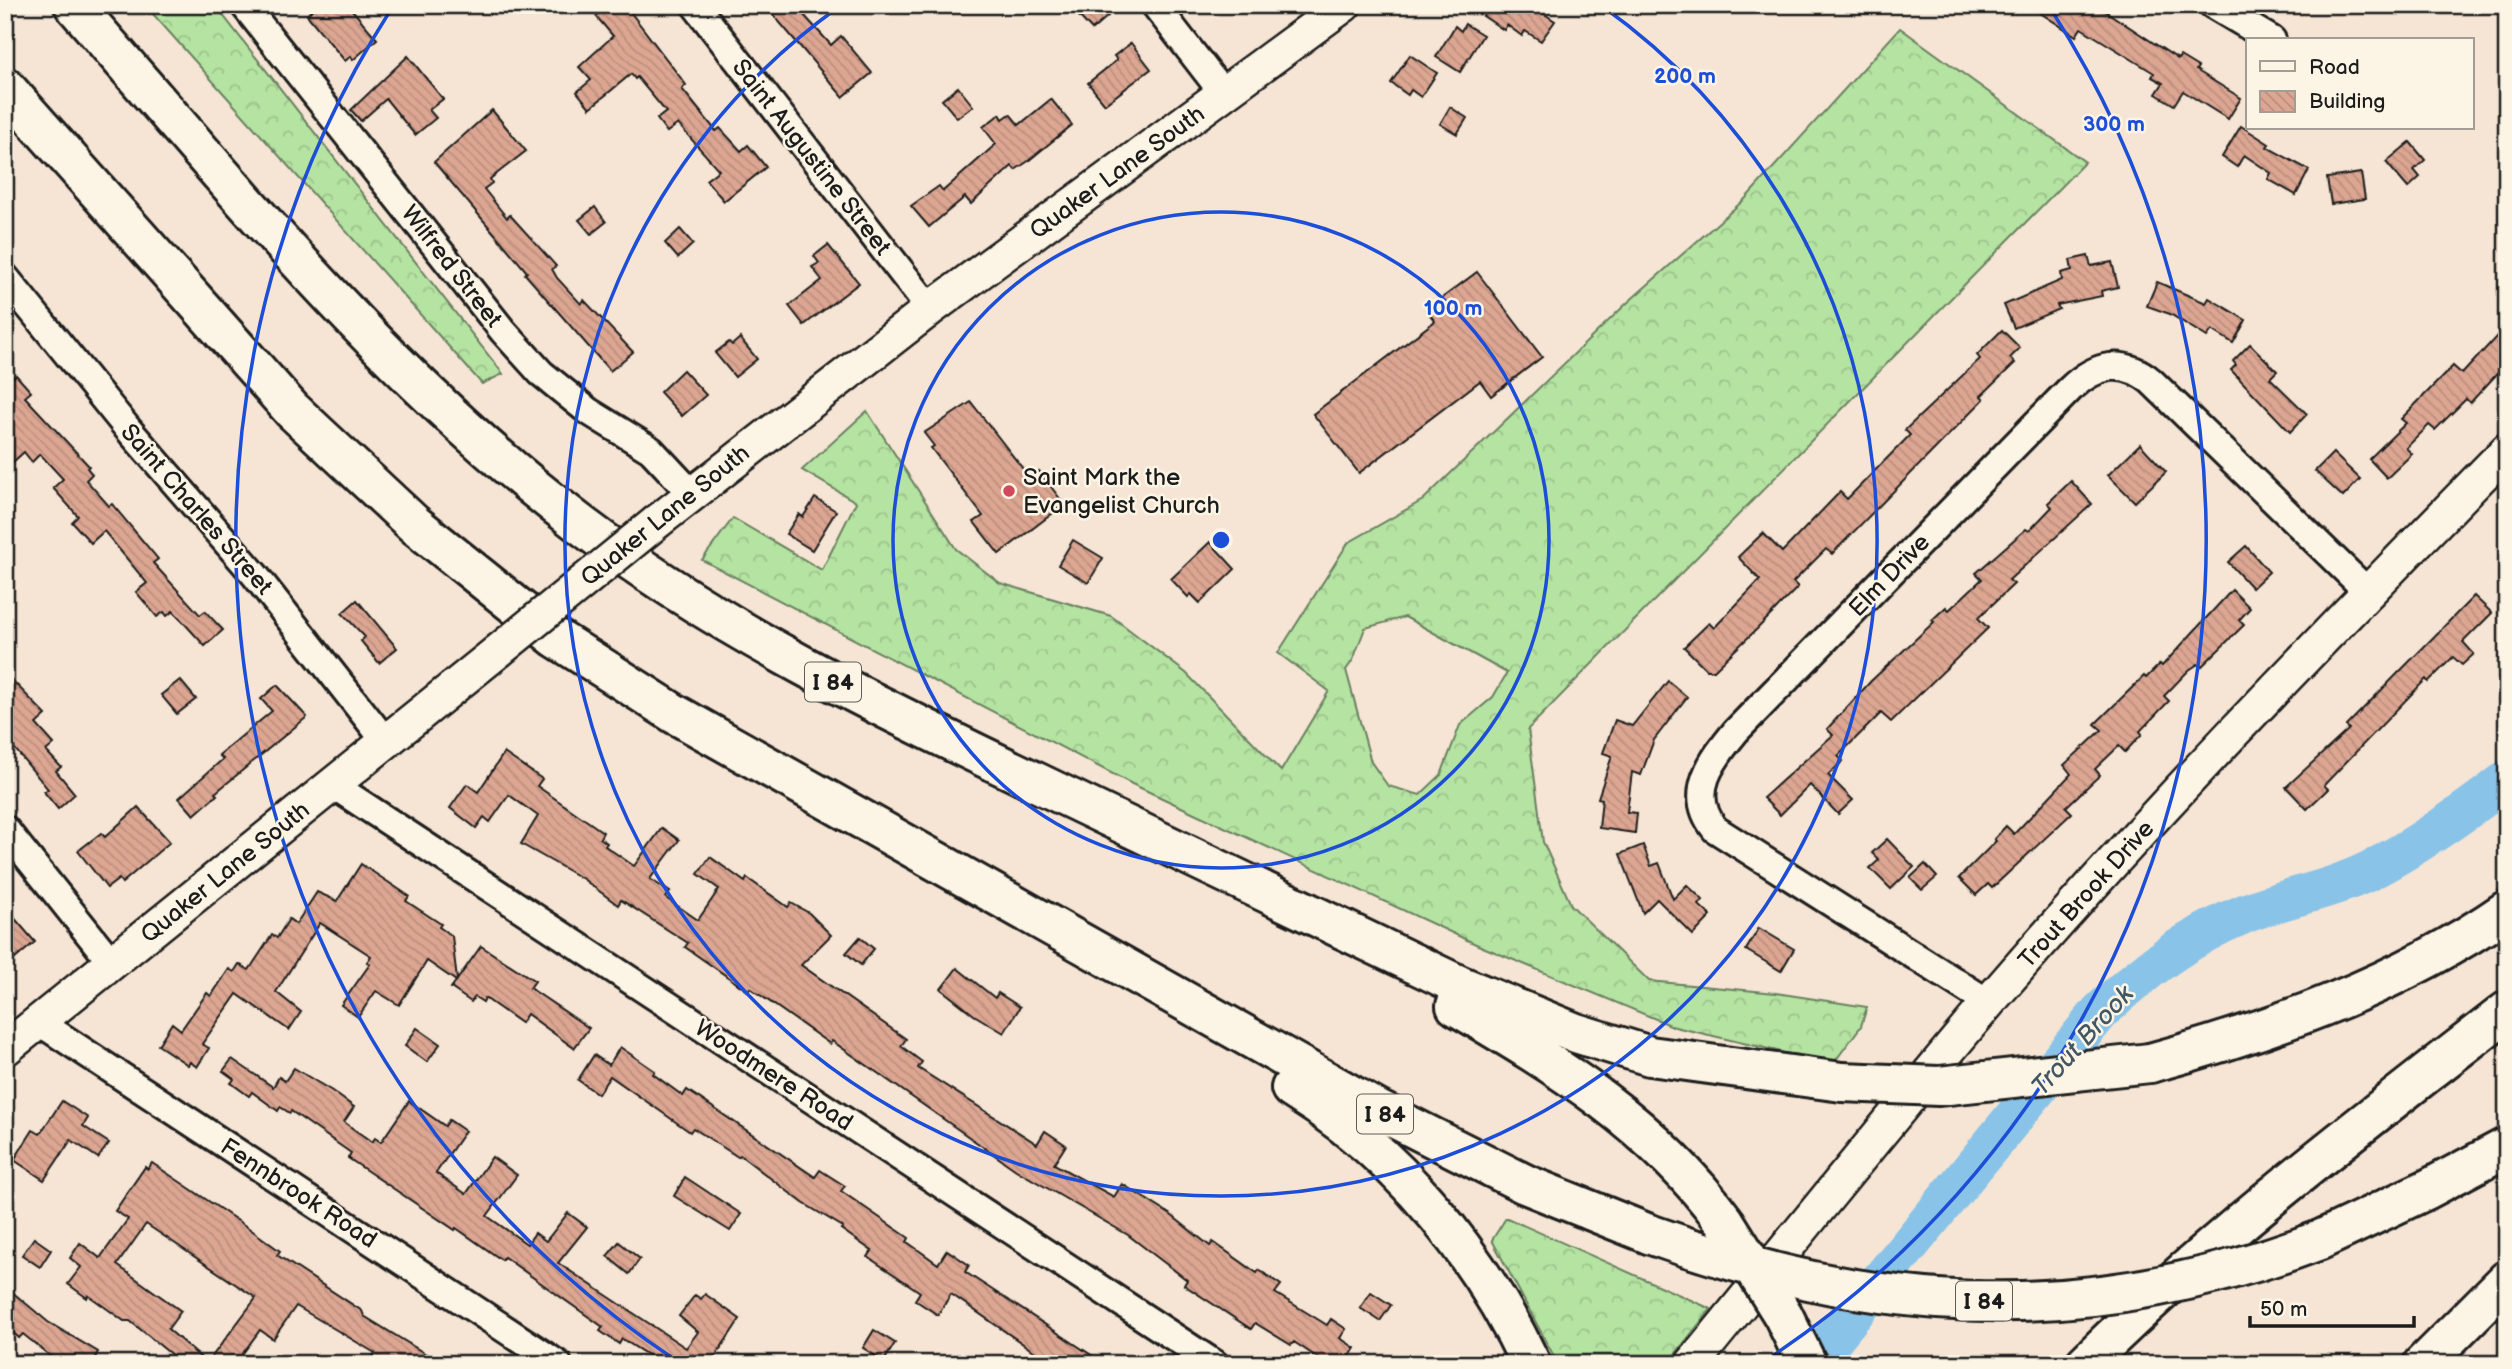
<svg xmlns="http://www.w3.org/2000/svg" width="2512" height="1369" viewBox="0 0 2512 1369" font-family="'Balsamiq Sans',sans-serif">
  <defs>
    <pattern id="forest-crowns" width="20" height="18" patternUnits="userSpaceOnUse" patternTransform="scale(1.75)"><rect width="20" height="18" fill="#b5e3a2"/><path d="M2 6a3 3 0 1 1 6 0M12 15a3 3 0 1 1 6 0" fill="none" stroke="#9bc28b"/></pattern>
    <pattern id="building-back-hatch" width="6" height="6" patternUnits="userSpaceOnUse" patternTransform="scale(1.75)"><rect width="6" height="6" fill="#dca692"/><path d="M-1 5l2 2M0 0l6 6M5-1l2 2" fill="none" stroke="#bc8e7d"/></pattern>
  </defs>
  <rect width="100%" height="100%" fill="#f6e5d4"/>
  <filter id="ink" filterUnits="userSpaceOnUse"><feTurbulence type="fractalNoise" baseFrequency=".0143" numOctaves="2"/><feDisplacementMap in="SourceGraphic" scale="14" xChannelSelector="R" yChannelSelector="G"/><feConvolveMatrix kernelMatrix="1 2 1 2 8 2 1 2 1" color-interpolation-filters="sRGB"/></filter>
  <g filter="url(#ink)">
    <g fill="url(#forest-crowns)" stroke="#68805f" stroke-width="2" fill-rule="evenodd">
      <path d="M145 5H215L503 374 482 384Z"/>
      <path d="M1900 28 2085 162 1528 729 1543 842 1571 905 1649 981 1776 993 1867 1007 1861 1026 1833 1064 1675 1027 1478 945 1132 784 702 560 733 518 822 570 856 502 802 470 867 411 956 549 1000 583 1111 616 1186 673 1281 771 1329 691 1278 653 1348 543 1423 500 1626 304 1745 199ZM1405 617 1507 673 1493 697 1460 725 1441 775 1420 795 1388 786 1371 762 1346 670 1353 660 1365 628Z"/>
      <path d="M1506 1218H1507L1711 1309 1667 1364H1558L1492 1240Z"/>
    </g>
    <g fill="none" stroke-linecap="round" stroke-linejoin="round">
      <path stroke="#89c3e8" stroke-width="40" d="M1812 1364 2100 1012C2143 971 2188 937 2244 914 2285 897 2329 891 2369 871 2418 846 2463 814 2507 780"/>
    </g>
    <g fill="url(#building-back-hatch)" stroke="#1c1c1c" stroke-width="2" fill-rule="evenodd">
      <path d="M316 5H348L377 39 353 60 351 56 345 61 307 15Z"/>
      <path d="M609 5H625L686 85 682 89 716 131 720 128 741 151 748 145 766 167 724 201 706 180 719 170 678 124 667 132 657 119 666 112 637 77 635 79 631 74 590 108 577 92 591 80 579 67 613 36 596 16Z"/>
      <path d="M765 5H795L831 45 841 36 872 73 843 97Z"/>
      <path d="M1089 5H1098L1108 16 1092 30 1078 15Z"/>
      <path d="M1490 5H1531L1555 21 1541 41 1525 31 1522 36 1507 25 1504 30 1483 16Z"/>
      <path d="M2028 5H2096L2178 59 2180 56 2198 67 2196 70 2241 98 2228 119 2183 91 2174 105 2156 94 2163 83 2152 77 2154 73 2081 28 2076 36Z"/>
      <path d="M1465 24 1483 35 1460 72 1436 57 1455 26 1461 31Z"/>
      <path d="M1131 43 1151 69 1105 104 1088 83 1117 60 1114 56Z"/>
      <path d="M1410 55 1437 73 1421 97 1411 90 1408 95 1391 83Z"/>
      <path d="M408 56 443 99 429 110 436 118 415 135 386 99 361 121 351 110Z"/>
      <path d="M958 87 973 106 957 118 942 100Z"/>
      <path d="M1051 99 1072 125 1027 162 1015 170 1012 166 971 204 965 197 929 227 911 206 939 186 943 191 996 144 983 127 1000 114 1003 119 1010 114 1019 125Z"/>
      <path d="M1450 107 1467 118 1457 134 1440 124Z"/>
      <path d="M492 110 526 151 490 179 492 183 484 189 507 218 510 215 556 266 552 269 557 278 581 304 584 300 633 352 610 371 525 274 527 272 434 162Z"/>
      <path d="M2241 126 2269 144 2267 147 2309 170 2296 195 2268 179 2271 173 2244 155 2237 167 2222 157Z"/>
      <path d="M2410 142 2425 160 2414 170 2420 177 2408 188 2386 162Z"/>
      <path d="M2361 173 2365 199 2331 204 2327 178Z"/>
      <path d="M595 207 606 222 591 234 579 220Z"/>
      <path d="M680 229 693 244 678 258 665 243Z"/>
      <path d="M828 245 859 283 804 325 789 306 822 280 812 267 819 263 814 256Z"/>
      <path d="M2088 256 2091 266 2112 262 2118 287 2101 291 2102 296 2057 305 2059 309 2014 328 2004 305 2062 280 2061 273 2072 270 2070 260Z"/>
      <path d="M1477 272 1542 357 1491 396 1480 381 1359 473 1313 414 1435 321 1426 310Z"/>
      <path d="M2157 282 2206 303 2209 298 2246 320 2233 343 2212 330 2207 337 2170 314 2147 306Z"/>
      <path d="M2507 325V363L2470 403 2466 399 2435 430 2429 425 2406 448 2412 454 2387 478 2369 459 2406 423 2401 419 2453 366 2462 374Z"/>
      <path d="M2002 330 2020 348 2010 358 2015 363 1981 396 1984 399 1832 554 1826 549 1793 582 1798 587 1757 629 1714 670H1707L1684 647 1709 623 1714 628 1760 580 1738 557 1763 533 1782 552 1840 492 1847 499 1910 435 1905 430 1980 359 1977 355Z"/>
      <path d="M740 338 757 359 735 377 715 353 729 342 732 345Z"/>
      <path d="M2250 344 2277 371 2270 378 2307 414 2290 432 2231 370 2236 365 2233 361Z"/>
      <path d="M683 370 706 395 682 416 660 392Z"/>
      <path d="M16 375 31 392 25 397 89 466 87 468 92 474 86 480 109 506 112 504 158 559 153 563 200 615 205 611 223 630 205 646 173 611 167 616 164 612 157 617 136 592 147 583 104 531 91 543 72 522 78 516 53 488 63 479 40 454 32 462 24 452 13 462 5 453V384Z"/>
      <path d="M971 402 1030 478 1039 471 1061 500V507L999 554 974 522 983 516 931 448 934 446 924 433Z"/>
      <path d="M2140 444 2166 472 2135 502 2108 475Z"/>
      <path d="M2333 453 2360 479 2343 497 2315 471Z"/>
      <path d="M2071 481 2092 504 2009 580 2014 584 1978 618 1988 628 1891 722 1881 713 1838 756 1843 761 1828 775 1853 800 1838 814 1810 785 1780 815 1763 798 1833 735 1827 729 1871 681 1934 622 1932 620 1946 607 1949 610 1982 579 1976 573 2026 529 2029 531 2052 507 2048 503Z"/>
      <path d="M815 498 836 511 812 550 786 534 799 514 803 517Z"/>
      <path d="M1073 540 1103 558 1088 583 1058 565Z"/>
      <path d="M1210 542 1235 569 1200 603 1191 594 1188 597 1171 579Z"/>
      <path d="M2246 546 2269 572 2252 588 2228 562Z"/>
      <path d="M2232 590 2250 608 2239 620 2244 625 2201 667 2198 664 2189 670 2164 696 2169 701 2140 731 2142 734 2125 752 2119 746 2095 769 2100 775 2066 807 2072 813 1992 888 1988 884 1976 895 1959 878 1996 841 1994 839 2006 826 2014 834 2038 809 2071 774 2064 765 2102 730 2095 724 2144 676 2146 678 2160 664 2162 666Z"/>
      <path d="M2474 596 2492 613 2463 642 2474 654 2462 665 2453 657 2428 682 2426 679 2324 785 2328 789 2307 809 2286 787 2349 729 2346 726Z"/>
      <path d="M357 600 397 648 379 663 361 641 365 637 342 613Z"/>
      <path d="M5 673 46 715 36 724 54 744 46 751 61 767 56 771 75 794 58 809 44 792 48 789 5 737Z"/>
      <path d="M180 680 196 699 177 714 161 695Z"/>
      <path d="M1668 681 1687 697 1654 740 1641 775 1632 772 1627 812 1637 813 1635 833 1599 828 1602 799 1598 798 1612 756 1603 753 1615 720 1632 726Z"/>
      <path d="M277 685 307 717 215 793 217 795 194 815 179 798 223 759 219 755 272 711 261 699Z"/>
      <path d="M504 753 542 779 537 786 603 832 600 838 607 843 605 846 634 866 662 828 679 840 650 879 670 892 666 898 698 920 719 889 698 874 710 857 745 882 747 878 788 907 791 903 809 913 831 935 801 965 906 1039 901 1046 922 1062 918 1068 1037 1144 1045 1131 1066 1145 1054 1164 1114 1197 1122 1184 1171 1215 1210 1246 1213 1242 1257 1273 1259 1270 1281 1285 1275 1293 1327 1325 1331 1319 1346 1329 1340 1338 1355 1348 1345 1364H1327L1294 1342 1291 1345 1255 1323 1251 1329 1184 1285 1187 1280 1128 1235 1016 1170 832 1041 830 1044 750 988 748 991 685 947 688 943 621 900 618 905 583 879 521 844 538 816 509 795 490 822 484 817 476 828 450 808 467 784 478 792Z"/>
      <path d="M138 807 170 842 122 883 119 879 107 888 78 851 101 833 105 837Z"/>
      <path d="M1887 839 1914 867 1891 889 1870 868 1879 860 1872 853Z"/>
      <path d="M1643 845 1651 866 1659 863 1673 899 1687 885 1703 900 1699 905 1711 916 1693 935 1657 899 1643 913 1620 854Z"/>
      <path d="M361 864 409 896 406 901 441 924 439 927 452 936 457 980 481 946 535 981 530 988 589 1028 574 1048 527 1014 521 1023 485 998 483 1002 475 997 471 1002 451 988 456 981 427 961 399 1005 376 991 358 1017 341 1005 370 964 367 962 371 956 320 923 276 992 301 1012 289 1030 237 994 202 1044 209 1048 197 1067 190 1062 188 1065 158 1045 172 1023 181 1030 207 993 211 996 229 969 234 972 239 964 249 970 272 935 277 938 289 919 296 924 317 892 337 901Z"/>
      <path d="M1925 864 1937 877 1922 890 1910 878Z"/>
      <path d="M5 907 35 942 15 959 5 947Z"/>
      <path d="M1759 928 1794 949 1781 971 1746 950Z"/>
      <path d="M860 937 874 949 861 965 846 953Z"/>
      <path d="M957 968 995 998 998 993 1020 1007 1004 1033 974 1015 941 989Z"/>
      <path d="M417 1028 440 1044 427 1062 405 1046Z"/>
      <path d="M620 1047 655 1071 653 1074 683 1096 687 1090 815 1177 820 1170 845 1186 841 1191 909 1238 907 1242 938 1264 947 1250 969 1265 965 1272 1105 1364H1052L951 1294 938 1315 915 1300 920 1292 868 1257 872 1251 841 1229 843 1227 803 1203 740 1155 738 1157 693 1128 690 1132 610 1076 598 1094 578 1080 594 1055 609 1065Z"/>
      <path d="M232 1059 273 1087 279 1077 285 1081 294 1068 332 1091 354 1107 344 1122 372 1142 375 1138 381 1142 409 1101 445 1126 449 1120 465 1131 436 1173 466 1194 492 1157 517 1175 487 1216 527 1244 535 1233 546 1241 568 1213 587 1227 558 1263 686 1348 698 1332 679 1316 695 1295 701 1299 705 1294 740 1319 710 1364H662L622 1339 619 1344 600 1331 603 1327 504 1257 502 1260 456 1228 455 1230 348 1158 351 1153 291 1111 290 1113 280 1107 278 1111 252 1092 249 1096 231 1083 234 1079 223 1071Z"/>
      <path d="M62 1101 88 1118 83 1126 109 1143 98 1158 71 1140 44 1180 14 1160 33 1130 40 1134Z"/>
      <path d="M152 1163 250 1229 280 1251 277 1255 362 1311 364 1316 442 1364H368L375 1353 296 1306 273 1339 260 1330 235 1364H183L130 1321H124L88 1295 87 1298 68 1284 81 1267 70 1258 80 1243 100 1258 128 1219 115 1211 145 1167 148 1169ZM146 1224 256 1298 207 1363 168 1329 181 1311 117 1265Z"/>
      <path d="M685 1177 741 1214 730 1231 674 1196Z"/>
      <path d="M34 1238 51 1250 40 1267 22 1255Z"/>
      <path d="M619 1242 640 1259 629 1274 607 1256Z"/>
      <path d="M5 1286 48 1322 98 1352 92 1364H60L23 1334 19 1338 5 1325Z"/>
      <path d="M1371 1292 1391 1305 1380 1321 1360 1308Z"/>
      <path d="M874 1330 895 1343 884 1361 863 1348Z"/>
    </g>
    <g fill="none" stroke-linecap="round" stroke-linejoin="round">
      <defs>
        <g id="minor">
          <path d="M244 5 503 331 541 373 588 411 651 450 692 494"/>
          <path d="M695 5 930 309"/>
          <path d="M1155 5 1223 93"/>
          <path d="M2213 5 2272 40"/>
          <path d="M5 277 128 429 255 575 386 742"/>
          <path d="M333 785 1215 1364"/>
          <path d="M5 829 112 963"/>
          <path d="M1989 1003 1715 829C1686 793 1712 760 1736 731L2070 389C2096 364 2123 358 2151 381L2368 592"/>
          <path d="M39 1022 558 1364"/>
        </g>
        <g id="major">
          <path d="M658 521 930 309 1344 5"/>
          <path d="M5 1049 497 652"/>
          <path d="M1692 1364C1791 1243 1888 1121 1989 1002 2153 811 2331 630 2507 450"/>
        </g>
        <g id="highway">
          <path d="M74 5C233 187 386 377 580 524 721 631 879 707 1038 783 1178 850 1319 918 1459 985L1576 1033 1650 1056 1842 1082"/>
          <path d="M5 87 292 410 414 524 556 638 675 714 1378 1110 1525 1184 1649 1234"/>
          <path d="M1456 1006C1561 1068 1652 1123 1725 1222"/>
          <path d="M2150 1063C2274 1029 2401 984 2507 910"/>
          <path d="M1291 1088C1398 1154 1477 1251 1531 1364"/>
          <path d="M2320 1240 2428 1189 2507 1147"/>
          <path d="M2085 1364C2216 1234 2362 1124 2507 1011"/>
          <path d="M2423 1364 2507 1280"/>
        </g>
      </defs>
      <use href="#minor" stroke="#1c1c1c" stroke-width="32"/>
      <use href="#major" stroke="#1c1c1c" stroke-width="38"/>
      <use href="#highway" stroke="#1c1c1c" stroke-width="44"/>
      <use href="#minor" stroke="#fcf5e5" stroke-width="26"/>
      <use href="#major" stroke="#fcf5e5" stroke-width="33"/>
      <use href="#highway" stroke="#fcf5e5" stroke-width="38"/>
      <defs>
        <path id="major-bridge" d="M497 652 658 521"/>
        <g id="highway-bridge">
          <path d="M1842 1082 1939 1086 2150 1063"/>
          <path d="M1725 1222 1783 1315 1807 1364"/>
          <path d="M1649 1234C1880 1317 2088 1328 2320 1240"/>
        </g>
      </defs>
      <use href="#major-bridge" stroke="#1c1c1c" stroke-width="38" stroke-linecap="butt"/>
      <use href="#highway-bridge" stroke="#1c1c1c" stroke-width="44" stroke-linecap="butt"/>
      <use href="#major-bridge" stroke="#fcf5e5" stroke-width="33"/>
      <use href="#highway-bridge" stroke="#fcf5e5" stroke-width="38"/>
    </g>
  </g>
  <g fill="none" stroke="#1d4ed8" stroke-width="3.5">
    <circle cx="1221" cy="540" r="328"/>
    <path d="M1602 6A656 656 0 1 1 840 6"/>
    <path d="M677 1361A985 985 0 0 1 390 11M2052 11A985 985 0 0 1 1765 1361"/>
  </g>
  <circle fill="#d1495b" stroke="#fcf5e5" stroke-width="2.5" cx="1009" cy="491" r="7"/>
  <g text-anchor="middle" stroke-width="5" stroke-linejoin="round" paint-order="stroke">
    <g fill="#fcf5e5" stroke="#5f5d58" stroke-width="2">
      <rect x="805" y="662.5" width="56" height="39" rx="5"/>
      <rect x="1357" y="1094.5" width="56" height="39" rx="5"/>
      <rect x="1956" y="1281.5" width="56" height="39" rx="5"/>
    </g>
    <g font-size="23" font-weight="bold" fill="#1c1c1c">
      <text x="833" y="690">I 84</text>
      <text x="1385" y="1122">I 84</text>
      <text x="1984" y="1309">I 84</text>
    </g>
    <g font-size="24" fill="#1c1c1c" stroke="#fcf5e5">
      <text transform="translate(812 157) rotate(52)" y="8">Saint Augustine Street</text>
      <text transform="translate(1117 172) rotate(-36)" y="8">Quaker Lane South</text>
      <text transform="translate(452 266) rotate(52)" y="8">Wilfred Street</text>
      <text transform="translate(197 509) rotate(49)" y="8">Saint Charles Street</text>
      <text transform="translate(665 515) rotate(-39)" y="8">Quaker Lane South</text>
      <text transform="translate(1889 575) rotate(-46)" y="8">Elm Drive</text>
      <text transform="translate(225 872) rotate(-39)" y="8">Quaker Lane South</text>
      <text transform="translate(2086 894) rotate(-48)" y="8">Trout Brook Drive</text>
      <text transform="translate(774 1075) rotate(33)" y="8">Woodmere Road</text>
      <text transform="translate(299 1193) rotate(33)" y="8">Fennbrook Road</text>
    </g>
    <g font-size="24" fill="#1c1c1c" stroke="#fcf5e5" text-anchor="start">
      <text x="1023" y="485">Saint Mark the<tspan x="1023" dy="28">Evangelist Church</tspan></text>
    </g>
    <g font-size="26" font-style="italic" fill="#425663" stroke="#fcf5e5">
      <text transform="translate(2082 1040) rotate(-48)" y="9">Trout Brook</text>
    </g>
  </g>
  <circle cx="1221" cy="540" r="10" fill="#1d4ed8" stroke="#fcf5e5" stroke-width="3.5"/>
  <g font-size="21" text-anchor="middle" font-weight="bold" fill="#1d4ed8" stroke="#fcf5e5" stroke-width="5" stroke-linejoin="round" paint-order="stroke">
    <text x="1685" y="83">200 m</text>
    <text x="2114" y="131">300 m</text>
    <text x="1453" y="315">100 m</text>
  </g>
  <rect width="2512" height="1369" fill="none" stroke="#fcf5e5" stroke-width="28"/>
  <rect x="14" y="14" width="2484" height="1341" fill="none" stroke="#1c1c1c" stroke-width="2.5" filter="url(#ink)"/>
  <rect x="2246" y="38" width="228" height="91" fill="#fcf5e5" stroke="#a29e95" stroke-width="2"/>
  <rect x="2260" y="61" width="35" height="10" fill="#fcf5e5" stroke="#a29e95" stroke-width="2"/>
  <text x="2309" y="74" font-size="21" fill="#1c1c1c">Road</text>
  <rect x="2260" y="91" width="35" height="21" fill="url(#building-back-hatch)" stroke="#a29e95" stroke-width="2"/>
  <text x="2309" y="108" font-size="21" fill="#1c1c1c">Building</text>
  <path d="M2250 1316v10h164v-10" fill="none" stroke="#1c1c1c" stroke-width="3.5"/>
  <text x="2260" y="1316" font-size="21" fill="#1c1c1c" stroke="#fcf5e5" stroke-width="5" paint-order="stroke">50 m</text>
</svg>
